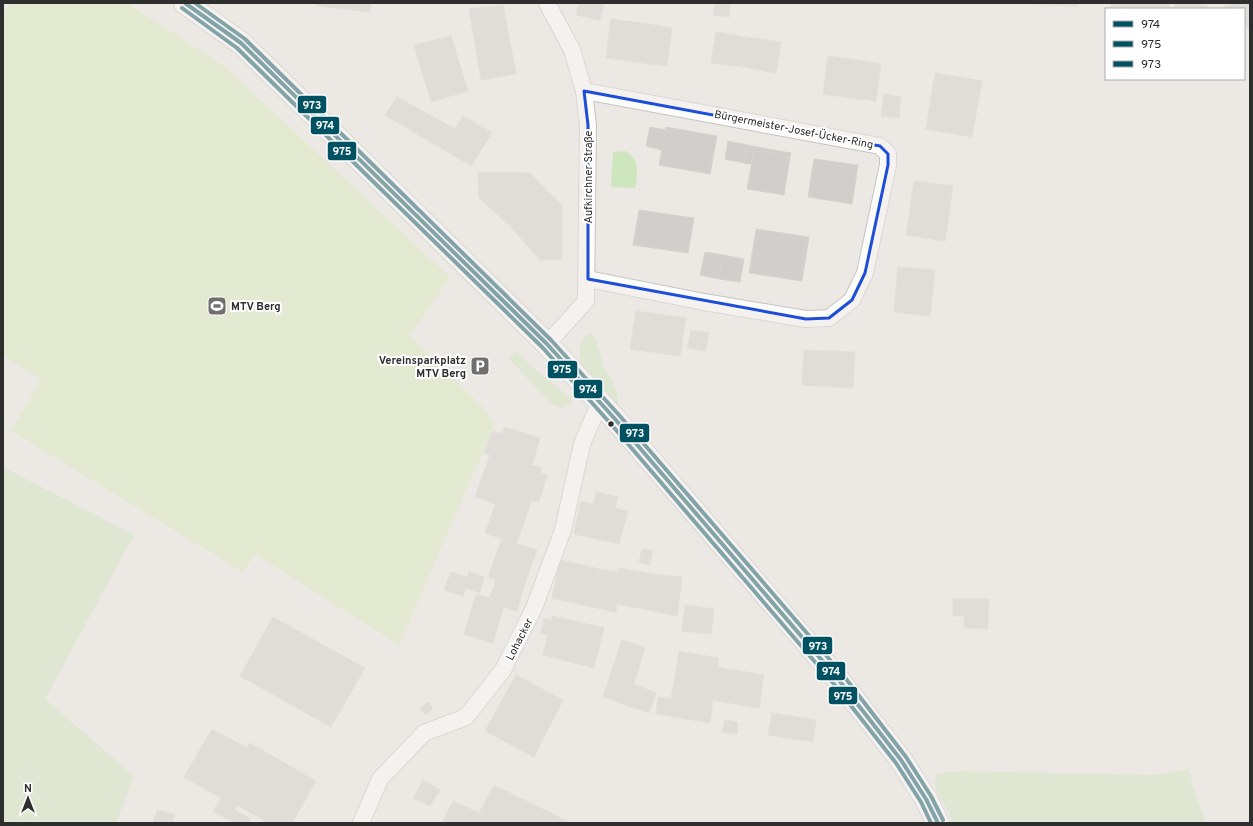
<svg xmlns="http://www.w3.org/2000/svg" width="1253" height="826" viewBox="0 0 1253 826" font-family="Overpass,sans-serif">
  <rect width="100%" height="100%" fill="#ece8e4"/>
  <g fill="#cee6be">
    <path d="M625 151C640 159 638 173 635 188L611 187 613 152Z"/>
    <path d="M588 334H591L596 339 604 368 612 380 618 396V407L580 362C579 351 579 341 588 334Z"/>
    <path d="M517 351 531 366 571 398 572 404 562 408 551 404 509 358Z"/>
    <path d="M3 467 134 535 45 699 134 776 116 823H3Z"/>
    <path d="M1189 769 1193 786 1206 823H954L935 788 936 774 960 771 1155 775Z"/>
  </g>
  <path fill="#d9eabb" d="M10 3H127L225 67 450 277 410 336 484 408 494 426 399 645 255 554 243 572 11 431 41 379 3 356V14Z"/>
  <g fill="#d1cecb" stroke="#d7d4d0">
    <path d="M317 3H344V9L317 6Z"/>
    <path d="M344 3H371L370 12 344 9Z"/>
    <path d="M579 3H604L600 20 576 15Z"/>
    <path d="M715 3 730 5 729 17 713 15Z"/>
    <path d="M1018 3H1049V5Z"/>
    <path d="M1049 3H1078V6L1049 5Z"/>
    <path d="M1111 3H1170V9H1110Z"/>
    <path d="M1175 3H1207V9H1174Z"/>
    <path d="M1225 3H1250V27H1244V9H1225Z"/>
    <path d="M503 5 516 74 481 80 469 9Z"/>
    <path d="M611 19 641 23 635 62 606 58Z"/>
    <path d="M641 23 672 28 667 66 635 62Z"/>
    <path d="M716 32 747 37 742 67 711 63Z"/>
    <path d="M451 36 468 91 431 102 414 45Z"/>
    <path d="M747 37 781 42 776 73 742 67Z"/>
    <path d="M828 56 855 60 850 98 823 94Z"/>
    <path d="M855 60 881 64 876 101 850 98Z"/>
    <path d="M935 73 982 81 972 137 926 129Z"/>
    <path d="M884 94 901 97 899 118 881 116Z"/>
    <path d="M397 97 455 129 463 116 492 133 471 166 385 115Z"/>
    <path d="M650 127 666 130 662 150 646 146Z"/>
    <path d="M666 127 717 136 710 174 659 165Z"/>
    <path d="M728 141 747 145 744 163 725 159Z"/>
    <path d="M747 145 791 153 790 157 754 151 751 164 744 163Z"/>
    <path d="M754 151 790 157 784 195 747 189Z"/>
    <path d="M814 159 858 165 852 204 808 197Z"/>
    <path d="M478 172 530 173 546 190 510 226 479 198Z"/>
    <path d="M914 181 953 186 945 241 906 235Z"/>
    <path d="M546 190 562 205V259L540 260 510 226Z"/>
    <path d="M639 210 694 218 688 253 633 245Z"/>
    <path d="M756 229 809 237 802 281 749 273Z"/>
    <path d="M705 252 723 255 719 279 700 275Z"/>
    <path d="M723 255 744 259 740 282 719 279Z"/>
    <path d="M898 267 935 270 930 316 894 312Z"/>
    <path d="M636 311 686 318 680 356 630 349Z"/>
    <path d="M691 330 709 333 706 351 687 348Z"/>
    <path d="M804 350 855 352 853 388 802 385Z"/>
    <path d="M505 427 540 438 532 465 512 459 495 504 475 497 490 455 484 453 493 431 502 434Z"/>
    <path d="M512 459 542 468 540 473 547 475 539 502 532 500 516 544 485 533Z"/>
    <path d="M596 492 618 497 615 508 628 511 619 544 574 534 581 501 594 504Z"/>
    <path d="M502 539 537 550 523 589 488 577Z"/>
    <path d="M642 549 653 551 650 565 639 562Z"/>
    <path d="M560 560 599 569 592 607 552 598Z"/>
    <path d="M619 568 653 574 648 610 617 604 616 612 592 607 599 569 619 572Z"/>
    <path d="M451 572 467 577 469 572 484 577 480 593 466 588 463 596 444 590Z"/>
    <path d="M653 574 682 577 677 616 648 610Z"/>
    <path d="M496 580 523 589 517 611 504 607 505 603 490 598Z"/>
    <path d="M476 594 505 603 493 643 464 634Z"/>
    <path d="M953 599H989L988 629 964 628V616H953Z"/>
    <path d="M685 605 714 609 711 634 682 631Z"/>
    <path d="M552 616 604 628 594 668 543 655Z"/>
    <path d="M273 617 365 668 331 727 240 676Z"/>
    <path d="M544 618 551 620 548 635 541 633Z"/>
    <path d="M622 640 645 648 634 684 656 693 649 713 603 697Z"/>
    <path d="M679 651 718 658V667L764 675 759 708 713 700 710 723 656 714 658 697 671 699Z"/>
    <path d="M516 675 563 700 534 757 485 731Z"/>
    <path d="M428 702 433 708 426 715 420 708Z"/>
    <path d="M772 713 816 720 813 742 768 735Z"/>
    <path d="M725 720 738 722 737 734 722 732Z"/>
    <path d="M212 729 247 748 250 743 316 781 292 823H269L237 805 234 810 251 819 249 823H235L213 811 221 798 184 777Z"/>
    <path d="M423 780 440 790 430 806 413 798Z"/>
    <path d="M494 785 567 821 566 823H500L479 813Z"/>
    <path d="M453 801 479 813 500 823H442Z"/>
    <path d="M157 810 175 814 172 823H153Z"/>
  </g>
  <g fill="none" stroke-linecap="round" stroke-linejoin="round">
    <defs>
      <g id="street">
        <path d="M547 3 572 50 584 91 588 125 586 301 547 344"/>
        <path d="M584 91 880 146 888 154V165L865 273 852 300 829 318 806 319 704 302 588 279"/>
        <path d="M361 823 380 779 424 733 466 717 503 670 534 608 563 530 582 444 600 402"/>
      </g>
      <path id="secondary" d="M185 3 241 43 547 344 615 419 838 679 901 760 926 799 938 823"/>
    </defs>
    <use href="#street" stroke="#c5c4c5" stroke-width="18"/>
    <use href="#secondary" stroke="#c5c4c5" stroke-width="24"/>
    <use href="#street" stroke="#fcfcfb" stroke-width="16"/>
    <use href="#secondary" stroke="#fcfcfb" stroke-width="22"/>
    <defs>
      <path id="bus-1" d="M185 3 241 43 547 344 615 419 838 679 901 760 926 799 938 823"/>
      <path id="bus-2" d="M182 8 237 48 543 348 610 423 833 683 896 763 921 802 931 823"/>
      <path id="bus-3" d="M195 3 245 39 551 340 619 415 843 675 906 757 931 796 943 820"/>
    </defs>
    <use href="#bus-1" stroke="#fff" stroke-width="7"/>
    <use href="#bus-2" stroke="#fff" stroke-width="7"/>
    <use href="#bus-3" stroke="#fff" stroke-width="7"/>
    <use href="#bus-1" stroke="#005262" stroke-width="4"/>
    <use href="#bus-2" stroke="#005262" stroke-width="4"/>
    <use href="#bus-3" stroke="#005262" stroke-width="4"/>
  </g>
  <path d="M0 0H1253V826H0ZM584 91 880 146 888 154V165L865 273 852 300 829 318 806 319 588 279V125Z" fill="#ece8e4" fill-opacity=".55" fill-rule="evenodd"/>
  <path fill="none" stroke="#1d4ed8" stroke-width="3" stroke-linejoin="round" d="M584 91 880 146 888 154V165L865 273 852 300 829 318 806 319 588 279V125Z"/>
  <defs>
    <symbol id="stadium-square" viewBox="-11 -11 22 22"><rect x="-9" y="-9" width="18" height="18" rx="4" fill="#706f6e" stroke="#fff"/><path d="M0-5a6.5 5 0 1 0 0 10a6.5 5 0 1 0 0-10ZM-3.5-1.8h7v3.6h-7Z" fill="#fff"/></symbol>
    <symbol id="parking-square" viewBox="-11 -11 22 22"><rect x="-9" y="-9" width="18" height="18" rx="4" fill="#706f6e" stroke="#fff"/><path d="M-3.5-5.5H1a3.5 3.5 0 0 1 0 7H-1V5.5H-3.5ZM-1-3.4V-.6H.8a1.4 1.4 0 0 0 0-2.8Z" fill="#fff"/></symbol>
  </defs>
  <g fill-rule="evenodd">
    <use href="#stadium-square" x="206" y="295" width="22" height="22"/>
    <use href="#parking-square" x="469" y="355" width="22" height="22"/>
  </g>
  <circle fill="#2e2e2e" stroke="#fff" stroke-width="1.5" cx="611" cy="424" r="3.5"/>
  <g text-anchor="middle" stroke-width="4" stroke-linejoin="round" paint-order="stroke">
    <g font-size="11" fill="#2e2e2e" stroke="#fff">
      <text transform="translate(794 129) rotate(11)" y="4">Bürgermeister-Josef-Ücker-Ring</text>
      <text transform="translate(588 177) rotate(-90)" y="4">Aufkirchner Straße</text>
      <text transform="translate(519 639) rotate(-63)" y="4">Lohacker</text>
    </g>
    <g font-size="11" font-weight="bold" fill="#2e2e2e" stroke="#fff" text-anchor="start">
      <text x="231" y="310">MTV Berg</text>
      <text x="466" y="364" text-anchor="end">Vereinsparkplatz<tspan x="466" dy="13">MTV Berg</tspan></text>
    </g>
  </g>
  <g stroke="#fff" stroke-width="1.5">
    <rect x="297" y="95" width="30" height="19" rx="4" fill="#005262"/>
    <rect x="310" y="116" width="30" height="19" rx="4" fill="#005262"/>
    <rect x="327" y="141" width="30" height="20" rx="4" fill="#005262"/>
    <rect x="547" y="360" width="31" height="19" rx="4" fill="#005262"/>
    <rect x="573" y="379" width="30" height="20" rx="4" fill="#005262"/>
    <rect x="619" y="423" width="31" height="20" rx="4" fill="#005262"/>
    <rect x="802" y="636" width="31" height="19" rx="4" fill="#005262"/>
    <rect x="816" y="661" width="30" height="20" rx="4" fill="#005262"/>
    <rect x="828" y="686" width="30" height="19" rx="4" fill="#005262"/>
  </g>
  <g font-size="11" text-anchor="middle" font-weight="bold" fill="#fff">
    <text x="312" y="109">973</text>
    <text x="325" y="129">974</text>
    <text x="342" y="155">975</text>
    <text x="562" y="373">975</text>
    <text x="588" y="393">974</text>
    <text x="635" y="437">973</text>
    <text x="818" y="650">973</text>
    <text x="831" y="675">974</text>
    <text x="843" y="700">975</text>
  </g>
  <rect width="1253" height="826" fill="none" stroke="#2e2e2e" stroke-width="8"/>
  <rect x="1105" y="8" width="140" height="72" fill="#ffffff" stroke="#ababab"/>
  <rect x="1113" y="21" width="20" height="6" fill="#005262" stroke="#ababab"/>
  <text x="1141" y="28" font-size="12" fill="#2e2e2e">974</text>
  <rect x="1113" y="41" width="20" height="6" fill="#005262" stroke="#ababab"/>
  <text x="1141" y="48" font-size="12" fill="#2e2e2e">975</text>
  <rect x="1113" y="61" width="20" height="6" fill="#005262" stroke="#ababab"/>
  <text x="1141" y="68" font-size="12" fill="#2e2e2e">973</text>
  <g transform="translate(28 798)" stroke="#ffffff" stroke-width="3" paint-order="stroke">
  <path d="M0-3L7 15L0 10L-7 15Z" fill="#2e2e2e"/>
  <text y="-6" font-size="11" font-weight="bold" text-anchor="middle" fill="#2e2e2e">N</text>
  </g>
</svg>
